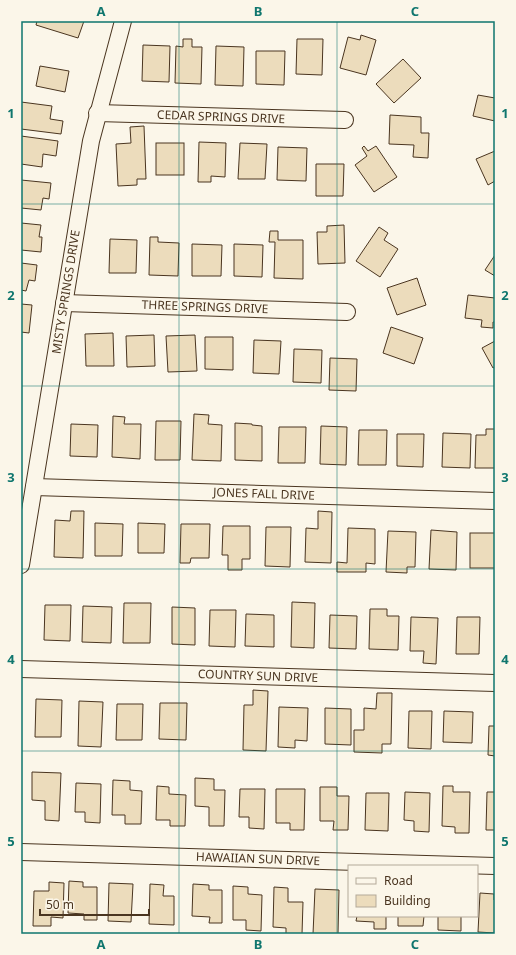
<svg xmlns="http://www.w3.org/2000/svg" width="516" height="955" viewBox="0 0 516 955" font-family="'Noto Sans',sans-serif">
  <rect width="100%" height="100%" fill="#fbf6e9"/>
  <g fill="#ecdcbc" stroke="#4a3520">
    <path d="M37 21H84L78 38 36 25Z"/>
    <path d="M361 35 376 40 366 75 340 68 348 37 360 40Z"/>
    <path d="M183 39H192V47H202L201 84 175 83 176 46 183 47Z"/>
    <path d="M297 39H323L322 75 296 74Z"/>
    <path d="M143 45 170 46 169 82 142 81Z"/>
    <path d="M216 46 244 47 243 86 215 85Z"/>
    <path d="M256 51H285L284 85 256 84Z"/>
    <path d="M403 59 421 78 394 103 376 84Z"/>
    <path d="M40 66 69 71 65 92 36 86Z"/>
    <path d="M478 95 495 98V121L473 116Z"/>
    <path d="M21 102 52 106 50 119 63 121 61 134 21 129Z"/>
    <path d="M390 115 421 117V133H429L428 158 413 157 414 145 389 144Z"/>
    <path d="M144 126 146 179H137V185L118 186 116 144 131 143 130 127Z"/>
    <path d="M21 136 58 141 56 156 43 154 42 167 21 164Z"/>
    <path d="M199 142 226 143 225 177 211 176V182H198Z"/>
    <rect x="156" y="143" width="28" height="32"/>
    <path d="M240 143 267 144 265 179H238Z"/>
    <path d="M364 146 368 151 376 146 397 177 374 192 355 165 367 156 362 148Z"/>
    <path d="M278 147 307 148 306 181 277 180Z"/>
    <path d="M495 151V181L488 185 476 159Z"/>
    <path d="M316 164H344L343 196H316Z"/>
    <path d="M21 180 51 183 49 199 43 198 41 210 21 208Z"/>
    <path d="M21 223 41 225 39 237H42L41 252 21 250Z"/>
    <path d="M344 225 345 263 318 264 317 232H327V226Z"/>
    <path d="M379 227 388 233 384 240 398 249 380 277 356 261Z"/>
    <path d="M270 231H278V240H303V279L274 278 275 242H269Z"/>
    <path d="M150 237H158V242L179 243 178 276 149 275Z"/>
    <path d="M110 239 137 240 136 273H109Z"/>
    <path d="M192 244 222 245 221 276H192Z"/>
    <path d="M234 244 263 245 262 277 234 276Z"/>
    <path d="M495 255V276L485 270Z"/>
    <path d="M21 263 37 265 35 281 29 280 26 291 21 290Z"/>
    <path d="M417 278 426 305 397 315 387 288Z"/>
    <path d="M468 295 495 298V322H493V328L481 327 482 320 465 318Z"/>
    <path d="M21 304 32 305 29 333 21 332Z"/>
    <path d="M391 327 423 338 414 364 383 353Z"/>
    <path d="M113 333 114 366H86L85 334Z"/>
    <path d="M154 335 155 366 127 367 126 336Z"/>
    <path d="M195 335 197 371 168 372 166 336Z"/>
    <path d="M205 337H233V370L205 369Z"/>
    <path d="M254 340 281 341 279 374 253 373Z"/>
    <path d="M495 341V367L493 368 482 348Z"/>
    <path d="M294 349 322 350 321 383 293 382Z"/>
    <path d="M330 358 357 359 356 391 329 390Z"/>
    <path d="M194 414 209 415 208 424 222 425 221 461 192 460Z"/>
    <path d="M113 416 125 417 124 424H141L140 459 112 457Z"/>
    <path d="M156 421H181L180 460H155Z"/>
    <path d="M235 423 252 424V425L262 426V461L235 460Z"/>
    <path d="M71 424 98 425 97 457 70 456Z"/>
    <path d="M321 426 347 427 346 465 320 464Z"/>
    <path d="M279 427H306L305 463H278Z"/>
    <path d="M486 429H495V468H475L476 435H486Z"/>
    <path d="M359 430H387L386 465H358Z"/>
    <path d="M443 433 471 434 470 468 442 467Z"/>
    <path d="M397 434H424L423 467 397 466Z"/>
    <path d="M71 511H84L83 558 54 557 55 520 70 521Z"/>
    <path d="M318 511 332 512 331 563 305 562 306 528 318 529Z"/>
    <path d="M95 523 123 524 122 556H95Z"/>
    <path d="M138 523 165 524 164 553H138Z"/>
    <path d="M181 524H210L209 558H191L190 563H180Z"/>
    <path d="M223 526H250V559H242V570H228V555H222Z"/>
    <path d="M266 527H291L290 567 265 566Z"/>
    <path d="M348 528 375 529V564L366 563V572H337V562L347 563Z"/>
    <path d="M431 530 457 532 456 570 429 569Z"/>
    <path d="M388 531 416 532 415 567H407V573L386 572Z"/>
    <rect x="470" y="533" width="25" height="35"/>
    <path d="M292 602 315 603 314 648 291 647Z"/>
    <path d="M124 603H151L150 643H123Z"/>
    <path d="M45 605H71L70 641 44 640Z"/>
    <path d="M83 606 112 607 111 643 82 642Z"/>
    <path d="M172 607 195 608V645L172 644Z"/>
    <path d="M370 609H387V616H399L398 650 369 649Z"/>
    <path d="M210 610H236L235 647 209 646Z"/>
    <path d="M246 614 274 615V647L245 646Z"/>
    <path d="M330 615 357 616 356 649 329 648Z"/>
    <path d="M411 617 438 618 436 664 423 663 424 651H410Z"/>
    <path d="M457 617H480L479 654H456Z"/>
    <path d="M253 690 268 691 266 751 243 750 244 705H253Z"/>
    <path d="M377 693H392L391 744H382V753L354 752V730H364V708L376 709Z"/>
    <path d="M36 699 62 700 61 737H35Z"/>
    <path d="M79 701 103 702 101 747 78 746Z"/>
    <path d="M160 703H187L186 740 159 739Z"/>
    <path d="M117 704H143L142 740H116Z"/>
    <path d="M279 707 308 708 307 741 295 740V748L278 747Z"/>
    <path d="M325 708 351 709V745L325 744Z"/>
    <path d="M409 711H432L431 749 408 748Z"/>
    <path d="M444 711 473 712 472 743 443 742Z"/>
    <path d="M489 726H495V756L488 755Z"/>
    <path d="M32 772 61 773 59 821 45 820V801L32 800Z"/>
    <path d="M195 778 214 779V790H225L224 826H209V807L195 806Z"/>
    <path d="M113 780 130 781V790L142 791 141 824H125V815H112Z"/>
    <path d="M76 783 101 784 100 823 85 822V812H75Z"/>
    <path d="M157 786 169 787V794L186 795 185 826H170V820H156Z"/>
    <path d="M443 786H453V792H470L469 833H455V827L442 826Z"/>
    <path d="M320 787H337V796H349L348 830H333L334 821H320Z"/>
    <path d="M240 789H265L264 829 249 828V817H239Z"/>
    <path d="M276 789H305L304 830H290V823H276Z"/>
    <path d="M405 792 430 793 429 832 414 831V821L404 820Z"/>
    <path d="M487 792H495V830H486Z"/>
    <path d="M366 793H389L388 831 365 830Z"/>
    <path d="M69 881 83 882V887H97V920H84V914L68 913Z"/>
    <path d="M49 882 64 883 63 918 51 917V926H33L34 891H49Z"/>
    <path d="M109 883 133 884 131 922 108 921Z"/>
    <path d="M150 884 164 885 163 896H174V925L149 924Z"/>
    <path d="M193 884 209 885V890H222V923H209L210 917 192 916Z"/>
    <path d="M233 886 248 887V894L262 895 261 931 246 930V920H233Z"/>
    <path d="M274 887 288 888V902H303L302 934H286V928L273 927Z"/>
    <path d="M315 889 339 890 338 934H313Z"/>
    <path d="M480 893 494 894V900H495V933L478 932Z"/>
    <path d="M357 916H386V929H374V922L356 921Z"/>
    <path d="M398 916H424L423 926H398Z"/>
    <path d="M438 916H461V931L438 930Z"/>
  </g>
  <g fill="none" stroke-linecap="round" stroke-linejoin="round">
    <defs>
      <g id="minor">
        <path d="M97 113 345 120"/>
        <path d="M64 303 347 312"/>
        <path d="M34 487 495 501"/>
        <path d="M21 565 91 141 123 21"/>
        <path d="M21 669 495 683"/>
        <path d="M21 852 495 866"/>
      </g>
    </defs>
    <use href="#minor" stroke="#4a3520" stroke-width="18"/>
    <use href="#minor" stroke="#fbf6e9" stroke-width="16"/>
  </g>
  <path fill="none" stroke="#0f766e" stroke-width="1" stroke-opacity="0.55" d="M179 21V934M337 21V934M21 204H495M21 386H495M21 569H495M21 751H495"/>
  <g text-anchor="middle" stroke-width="3" stroke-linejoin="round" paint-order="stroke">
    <g font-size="12" fill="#4a3520" stroke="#fbf6e9">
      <text transform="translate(221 117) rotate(2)" y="4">CEDAR SPRINGS DRIVE</text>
      <text transform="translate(66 292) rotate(-81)" y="4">MISTY SPRINGS DRIVE</text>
      <text transform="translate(205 307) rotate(2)" y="4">THREE SPRINGS DRIVE</text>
      <text transform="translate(264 494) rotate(2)" y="4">JONES FALL DRIVE</text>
      <text transform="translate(258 676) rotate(2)" y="4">COUNTRY SUN DRIVE</text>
      <text transform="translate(258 859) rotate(2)" y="4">HAWAIIAN SUN DRIVE</text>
    </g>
  </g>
  <rect width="516" height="955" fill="none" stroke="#fbf6e9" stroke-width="44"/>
  <rect x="348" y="865" width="130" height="52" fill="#fbf6e9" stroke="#b4a999"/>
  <rect x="356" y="878" width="20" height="6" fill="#fbf6e9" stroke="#b4a999"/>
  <text x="384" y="885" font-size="12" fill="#4a3520">Road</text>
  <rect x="356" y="895" width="20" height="12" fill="#ecdcbc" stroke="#b4a999"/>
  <text x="384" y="905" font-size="12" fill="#4a3520">Building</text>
  <path d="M40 909v6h109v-6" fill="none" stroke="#4a3520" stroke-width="2"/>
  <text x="46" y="909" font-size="12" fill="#4a3520" stroke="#fbf6e9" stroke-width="3" paint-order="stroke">50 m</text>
  <rect x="22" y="22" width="472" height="911" fill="none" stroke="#0f766e" stroke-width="1.5"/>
  <g font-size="13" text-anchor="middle" font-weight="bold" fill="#0f766e">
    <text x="101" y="16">A</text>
    <text x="258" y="16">B</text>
    <text x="415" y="16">C</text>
    <text x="11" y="118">1</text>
    <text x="505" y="118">1</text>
    <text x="11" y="300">2</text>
    <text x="505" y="300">2</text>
    <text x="11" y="482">3</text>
    <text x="505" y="482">3</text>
    <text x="11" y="664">4</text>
    <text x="505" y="664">4</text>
    <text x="11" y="846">5</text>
    <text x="505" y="846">5</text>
    <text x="101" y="949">A</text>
    <text x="258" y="949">B</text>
    <text x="415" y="949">C</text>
  </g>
</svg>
